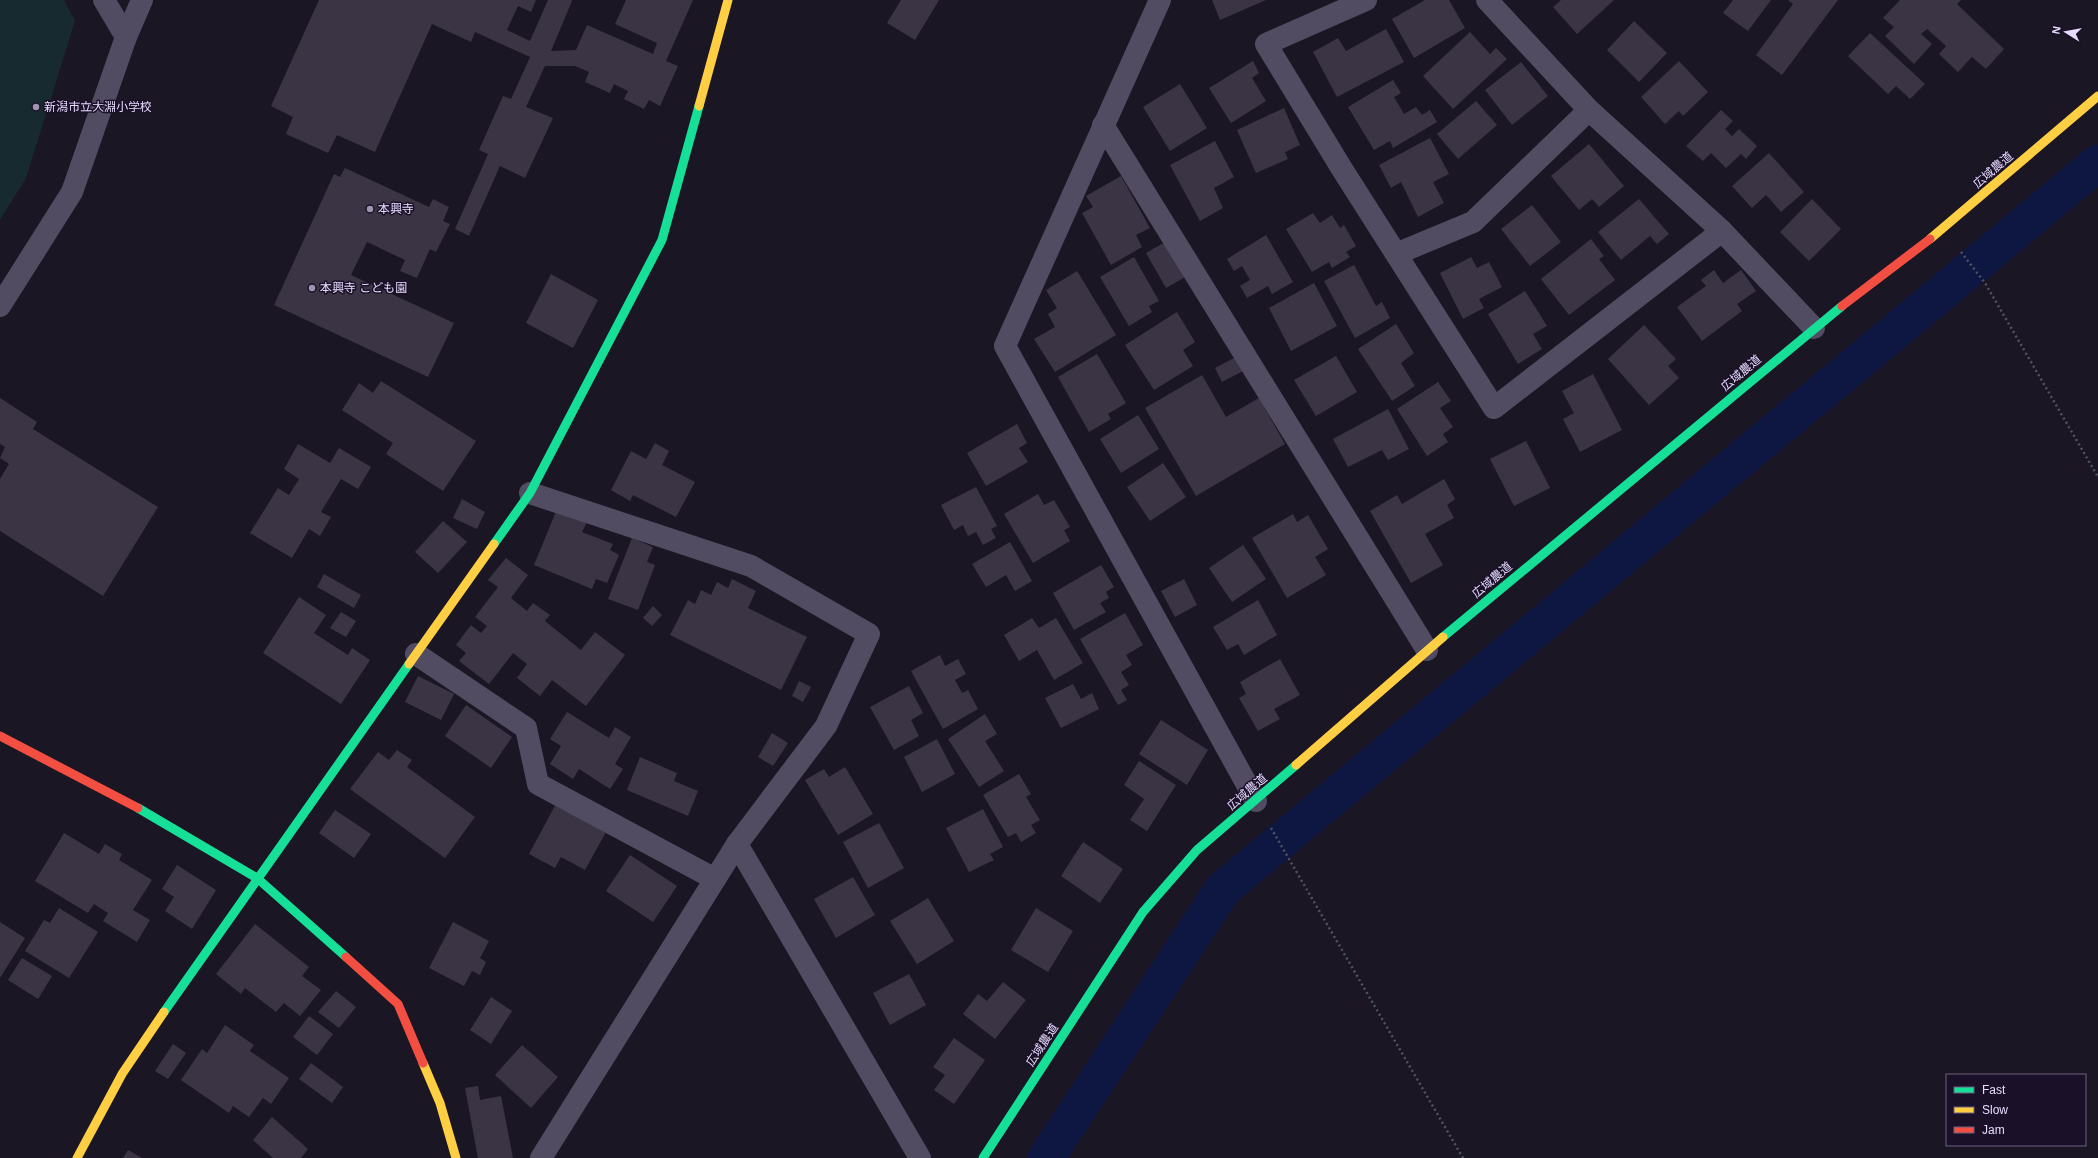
<svg xmlns="http://www.w3.org/2000/svg" width="2098" height="1158" viewBox="0 0 2098 1158" font-family="Arial,'Noto Sans JP',sans-serif">
  <rect width="100%" height="100%" fill="#1b1623"/>
  <path fill="#162a30" d="M0 0H64L75 21 26 178 0 220Z"/>
  <g fill="none" stroke-linecap="round" stroke-linejoin="round">
    <path stroke="#0e1642" stroke-width="37" d="M1046 1158 1223 889 2098 163"/>
  </g>
  <g fill="#3b3444">
    <path d="M319 0H536L531 12 518 6 507 30 530 41 548 0H571L572 1 551 51 576 50 587 25 653 54 657 43 615 24 626 0H693L666 61 678 66 660 106 649 100 644 109 624 99 628 91 614 84 610 93 585 82 589 72 575 66H545L526 107 553 118 525 178 500 166 469 236 455 229 488 154 479 150 503 96 511 99 530 57 475 32 471 42 432 24 375 152 337 135 328 153 286 134 293 117 271 106Z"/>
    <path d="M901 0H939L915 40 887 23Z"/>
    <path d="M1212 0H1266L1220 20Z"/>
    <path d="M1425 0H1449L1465 28 1414 58 1392 19Z"/>
    <path d="M1561 0H1614L1577 34 1553 7Z"/>
    <path d="M1733 0H1771L1748 31 1723 13Z"/>
    <path d="M1788 0H1838L1782 75 1756 55 1793 4Z"/>
    <path d="M1900 0H1961L1957 4 2004 49 1986 69 1972 57 1958 72 1939 54 1946 46 1927 29 1921 34 1932 44 1914 64 1885 36 1894 27 1883 18Z"/>
    <path d="M1634 21 1667 53 1639 82 1607 50Z"/>
    <path d="M1386 29 1404 62 1337 97 1313 52 1338 38 1346 51Z"/>
    <path d="M1470 32 1490 54 1496 48 1507 59 1453 109 1423 76Z"/>
    <path d="M1870 33 1925 84 1910 99 1896 86 1888 94 1848 56Z"/>
    <path d="M1253 61 1259 73 1252 78 1266 101 1231 123 1209 88Z"/>
    <path d="M1679 61 1708 92 1683 116 1679 111 1665 124 1641 97Z"/>
    <path d="M1521 62 1548 96 1512 125 1485 90Z"/>
    <path d="M1393 80 1401 93 1394 97 1404 114 1416 107 1422 115 1430 110 1437 122 1393 148 1390 141 1374 150 1348 107Z"/>
    <path d="M1180 84 1207 128 1170 151 1143 107Z"/>
    <path d="M1476 101 1497 125 1458 159 1437 134Z"/>
    <path d="M1284 108 1300 145 1285 152 1288 159 1256 173 1237 130Z"/>
    <path d="M1721 110 1733 121 1725 129 1732 136 1739 129 1757 146 1746 159 1741 154 1726 168 1711 153 1703 161 1686 146Z"/>
    <path d="M1430 138 1449 174 1433 182 1444 203 1418 217 1401 182 1391 188 1379 165Z"/>
    <path d="M1215 141 1234 177 1214 188 1223 208 1200 221 1170 165Z"/>
    <path d="M1589 144 1624 186 1599 207 1592 199 1579 210 1551 176Z"/>
    <path d="M1769 153 1804 192 1781 212 1766 195 1752 208 1732 186Z"/>
    <path d="M345 168 429 207 433 199 449 207 443 221 450 224 436 252 430 249 417 278 400 271 405 260 367 242 351 275 454 323 428 377 274 305 334 174 340 177Z"/>
    <path d="M1121 176 1150 228 1136 235 1142 247 1111 265 1082 213 1093 207 1086 196Z"/>
    <path d="M1639 199 1669 234 1657 244 1650 236 1621 260 1598 232Z"/>
    <path d="M1812 199 1841 229 1809 261 1780 232Z"/>
    <path d="M1532 205 1561 242 1530 266 1501 229Z"/>
    <path d="M1313 213 1320 223 1332 215 1340 228 1344 225 1356 246 1346 252 1350 257 1332 268 1329 262 1312 272 1286 229Z"/>
    <path d="M1266 235 1293 282 1272 294 1268 286 1247 298 1240 286 1250 280 1242 266 1234 271 1227 259Z"/>
    <path d="M1591 239 1604 256 1599 259 1615 280 1569 315 1541 279Z"/>
    <path d="M1167 241 1187 276 1166 288 1146 253Z"/>
    <path d="M1134 257 1159 301 1149 306 1152 312 1129 326 1100 277Z"/>
    <path d="M1471 257 1477 268 1489 262 1502 287 1479 299 1484 308 1463 319 1440 273Z"/>
    <path d="M1354 265 1376 306 1382 302 1390 318 1355 338 1324 281Z"/>
    <path d="M1714 270 1723 283 1741 270 1756 291 1737 304 1742 311 1702 341 1677 307 1706 286 1701 280Z"/>
    <path d="M1077 271 1116 335 1055 372 1034 339 1055 327 1048 314 1057 308 1046 290Z"/>
    <path d="M551 274 598 300 573 348 526 323Z"/>
    <path d="M1314 283 1337 326 1291 351 1269 308Z"/>
    <path d="M1525 291 1547 326 1533 334 1542 349 1518 364 1488 314Z"/>
    <path d="M1177 312 1195 342 1183 350 1193 366 1154 390 1125 345Z"/>
    <path d="M1396 324 1414 353 1401 363 1415 386 1392 401 1358 349Z"/>
    <path d="M1644 325 1676 359 1668 366 1679 378 1649 405 1608 359Z"/>
    <path d="M1097 354 1126 403 1108 414 1111 419 1089 432 1058 377Z"/>
    <path d="M1336 356 1357 392 1316 416 1294 380Z"/>
    <path d="M1236 357 1243 371 1222 382 1215 368Z"/>
    <path d="M1593 374 1622 430 1580 452 1563 419 1574 413 1562 391Z"/>
    <path d="M1202 375 1226 417 1259 398 1285 444 1196 496 1145 408Z"/>
    <path d="M381 381 476 441 443 491 386 454 393 443 342 410 359 383 373 393Z"/>
    <path d="M1438 382 1451 401 1440 408 1453 427 1443 434 1448 442 1427 456 1397 409Z"/>
    <path d="M0 398 37 422 33 429 158 507 103 596 0 531V479L9 464 0 458 5 447 0 444Z"/>
    <path d="M1388 409 1409 449 1388 460 1382 450 1348 467 1333 439Z"/>
    <path d="M1138 415 1159 449 1121 473 1100 439Z"/>
    <path d="M1017 424 1027 443 1019 448 1028 462 986 486 967 453Z"/>
    <path d="M1526 441 1550 488 1514 506 1490 459Z"/>
    <path d="M655 443 669 451 662 465 695 482 676 517 633 495 630 501 611 490 631 451 646 459Z"/>
    <path d="M298 444 330 463 339 448 371 467 358 489 341 479 321 512 331 517 320 536 309 529 292 558 250 533 278 488 289 495 299 479 284 469Z"/>
    <path d="M1163 463 1186 497 1150 521 1127 487Z"/>
    <path d="M1444 479 1455 499 1447 505 1454 518 1425 534 1443 565 1411 583 1370 511 1397 495 1402 504Z"/>
    <path d="M976 487 997 526 991 529 996 538 983 545 976 532 968 536 963 525 954 530 941 505Z"/>
    <path d="M1038 494 1044 505 1054 500 1070 527 1064 530 1070 541 1033 563 1004 514Z"/>
    <path d="M462 499 485 512 477 529 453 518Z"/>
    <path d="M557 509 587 522 582 532 613 544 610 550 619 555 607 583 596 579 592 589 534 565Z"/>
    <path d="M1293 514 1297 522 1308 515 1328 549 1315 557 1326 575 1287 598 1252 538Z"/>
    <path d="M443 521 467 542 438 573 415 552Z"/>
    <path d="M632 538 653 547 647 562 655 565 638 610 608 599Z"/>
    <path d="M1010 542 1032 581 1015 591 1006 575 986 587 972 564Z"/>
    <path d="M1243 545 1266 579 1232 602 1209 568Z"/>
    <path d="M506 558 528 575 511 598 527 611 533 603 550 615 545 621 581 650 595 632 625 655 586 706 552 680 540 696 517 678 527 664 513 653 489 684 459 661 466 653 456 645 471 625 481 633 487 626 475 617 498 587 488 580Z"/>
    <path d="M1101 565 1114 587 1106 592 1109 598 1100 603 1106 612 1074 630 1053 593Z"/>
    <path d="M324 574 361 595 354 608 317 587Z"/>
    <path d="M732 579 756 591 748 608 807 637 781 690 670 635 688 600 695 604 701 590 711 595 717 582 728 588Z"/>
    <path d="M1184 579 1197 605 1175 617 1161 591Z"/>
    <path d="M299 597 326 615 314 633 348 655 352 648 370 660 341 704 263 653Z"/>
    <path d="M1258 600 1277 635 1244 655 1238 644 1227 650 1213 627Z"/>
    <path d="M653 606 662 615 652 626 643 618Z"/>
    <path d="M341 612 356 621 346 637 330 628Z"/>
    <path d="M1125 613 1143 645 1126 655 1132 665 1121 672 1129 685 1121 690 1127 700 1118 705 1080 639Z"/>
    <path d="M1032 618 1039 628 1056 618 1083 663 1054 680 1037 650 1019 661 1004 635Z"/>
    <path d="M940 655 945 666 958 659 966 674 955 680 962 693 968 690 978 709 943 729 911 671Z"/>
    <path d="M1280 659 1300 695 1274 709 1280 719 1258 731 1239 698 1246 694 1240 682Z"/>
    <path d="M418 676 454 694 441 720 405 702Z"/>
    <path d="M799 681 811 687 803 702 792 696Z"/>
    <path d="M1073 684 1081 699 1092 693 1099 709 1061 728 1045 698Z"/>
    <path d="M909 686 923 713 911 720 919 736 894 750 870 707Z"/>
    <path d="M466 705 512 737 491 768 445 736Z"/>
    <path d="M567 712 609 738 615 727 631 737 615 764 623 769 610 789 579 769 573 779 550 764 561 746 550 739Z"/>
    <path d="M985 714 997 734 985 741 1004 771 979 787 948 739Z"/>
    <path d="M1161 720 1208 750 1187 785 1139 754Z"/>
    <path d="M772 733 788 743 773 766 758 757Z"/>
    <path d="M937 739 955 774 922 792 904 757Z"/>
    <path d="M397 750 412 760 407 767 475 817 445 858 350 789 378 752 389 760Z"/>
    <path d="M640 757 677 773 674 781 698 791 688 816 627 790Z"/>
    <path d="M1139 761 1176 785 1147 831 1130 820 1144 799 1124 785Z"/>
    <path d="M845 767 873 814 838 835 805 780 824 769 829 777Z"/>
    <path d="M1019 774 1031 794 1026 797 1040 820 1031 825 1036 833 1021 842 1016 833 1008 837 983 795Z"/>
    <path d="M556 804 606 832 585 870 561 857 555 868 529 854Z"/>
    <path d="M983 809 1003 847 990 854 994 860 969 872 946 828Z"/>
    <path d="M335 810 371 834 354 858 319 833Z"/>
    <path d="M879 823 904 868 868 888 843 842Z"/>
    <path d="M64 833 99 854 105 844 122 854 119 860 152 880 133 910 150 920 137 942 103 921 108 913 94 904 88 913 35 881Z"/>
    <path d="M1083 842 1123 869 1100 903 1061 876Z"/>
    <path d="M630 855 677 886 653 922 606 891Z"/>
    <path d="M177 865 216 890 192 929 165 911 174 897 162 889Z"/>
    <path d="M853 877 875 915 836 938 814 899Z"/>
    <path d="M928 898 954 941 917 964 890 921Z"/>
    <path d="M59 908 98 932 69 978 25 951 44 920 50 923Z"/>
    <path d="M1036 908 1073 931 1048 972 1011 950Z"/>
    <path d="M0 922 25 938 0 978Z"/>
    <path d="M453 922 489 941 480 958 486 962 480 975 472 971 464 986 429 968Z"/>
    <path d="M255 924 309 967 302 976 321 990 300 1016 284 1003 276 1012 245 988 241 994 216 974Z"/>
    <path d="M22 958 52 976 38 999 8 980Z"/>
    <path d="M909 974 926 1005 890 1025 873 993Z"/>
    <path d="M1003 982 1026 1000 995 1039 963 1014 978 994 987 1001Z"/>
    <path d="M336 991 356 1007 339 1028 318 1012Z"/>
    <path d="M491 997 512 1011 491 1044 470 1030Z"/>
    <path d="M309 1016 333 1034 317 1055 293 1037Z"/>
    <path d="M225 1025 254 1045 250 1051 289 1078 271 1104 263 1098 249 1117 233 1106 229 1113 181 1080 202 1049 207 1053Z"/>
    <path d="M954 1038 985 1060 954 1104 934 1090 945 1075 933 1067Z"/>
    <path d="M173 1044 186 1053 168 1079 155 1071Z"/>
    <path d="M522 1045 558 1077 531 1108 495 1075Z"/>
    <path d="M311 1063 343 1087 332 1103 299 1079Z"/>
    <path d="M478 1086 480 1100 501 1096 513 1158H478L465 1088Z"/>
    <path d="M272 1117 308 1149 301 1158H273L253 1140Z"/>
    <path d="M128 1150 142 1158H123Z"/>
  </g>
  <g fill="none" stroke-linecap="round" stroke-linejoin="round">
    <g stroke="#4d5564" stroke-width="2.5" stroke-dasharray="2 3" stroke-linecap="butt">
      <path d="M1961 252 1985 283 2098 477"/>
      <path d="M1271 828 1463 1158"/>
    </g>
    <g stroke="#524c63" stroke-width="22">
      <path d="M104 0 126 37"/>
      <path d="M1160 0 1005 346 1256 801"/>
      <path d="M1366 0 1266 44 1342 169 1494 408 1722 231"/>
      <path d="M1487 0 1589 110 1722 231 1814 328"/>
      <path d="M1103 125 1427 650"/>
      <path d="M1396 254 1473 222 1589 110"/>
      <path d="M0 306 72 192 126 37 142 0"/>
      <path d="M530 493 751 566 869 634 826 726 737 844 541 1158"/>
      <path d="M416 654 526 728 538 784 715 879"/>
      <path d="M737 844 920 1158"/>
    </g>
    <g stroke="#16e098" stroke-width="9">
      <path d="M494 544 530 493 662 240 699 106"/>
      <path d="M1443 637 1842 306"/>
      <path d="M138 808 257 878 346 957"/>
      <path d="M164 1012 409 664"/>
      <path d="M983 1158 1143 912 1197 850 1296 765"/>
    </g>
    <g stroke="#ffcf43" stroke-width="9">
      <path d="M699 106 728 0"/>
      <path d="M1930 239 2098 96"/>
      <path d="M409 664 494 544"/>
      <path d="M1296 765 1443 637"/>
      <path d="M423 1063 440 1103 456 1158"/>
      <path d="M77 1158 122 1074 164 1012"/>
    </g>
    <g stroke="#f24e42" stroke-width="9">
      <path d="M1842 306 1930 239"/>
      <path d="M0 736 138 808"/>
      <path d="M346 957 398 1004 423 1063"/>
    </g>
  </g>
  <g fill="#9f95b1" stroke="#1a1128" stroke-width="1.5">
    <circle cx="36" cy="107" r="4"/>
    <circle cx="370" cy="209" r="4"/>
    <circle cx="312" cy="288" r="4"/>
  </g>
  <g text-anchor="middle" stroke-width="3" stroke-linejoin="round" paint-order="stroke">
    <g font-size="12" fill="#e6dafd" stroke="#1a1128" text-anchor="start">
      <text x="44" y="111">新潟市立大淵小学校</text>
      <text x="378" y="213">本興寺</text>
      <text x="320" y="292">本興寺 こども園</text>
    </g>
    <g font-size="12" fill="#e6dafd" stroke="#1a1128">
      <text transform="translate(1993 170) rotate(-41)" y="4">広域農道</text>
      <text transform="translate(1741 373) rotate(-40)" y="4">広域農道</text>
      <text transform="translate(1492 580) rotate(-40)" y="4">広域農道</text>
      <text transform="translate(1247 792) rotate(-41)" y="4">広域農道</text>
      <text transform="translate(1042 1045) rotate(-57)" y="4">広域農道</text>
    </g>
  </g>
  <rect x="1946" y="1074" width="140" height="72" fill="#1a1128" stroke="#6c617d"/>
  <rect x="1954" y="1087" width="20" height="6" fill="#16e098" stroke="#6c617d"/>
  <text x="1982" y="1094" font-size="12" fill="#e6dafd">Fast</text>
  <rect x="1954" y="1107" width="20" height="6" fill="#ffcf43" stroke="#6c617d"/>
  <text x="1982" y="1114" font-size="12" fill="#e6dafd">Slow</text>
  <rect x="1954" y="1127" width="20" height="6" fill="#f24e42" stroke="#6c617d"/>
  <text x="1982" y="1134" font-size="12" fill="#e6dafd">Jam</text>
  <g transform="translate(2066 32) rotate(281)" stroke="#1a1128" stroke-width="3" paint-order="stroke">
  <path d="M0-3L7 15L0 10L-7 15Z" fill="#e6dafd"/>
  <text y="-6" font-size="11" font-weight="bold" text-anchor="middle" fill="#e6dafd">N</text>
  </g>
</svg>
